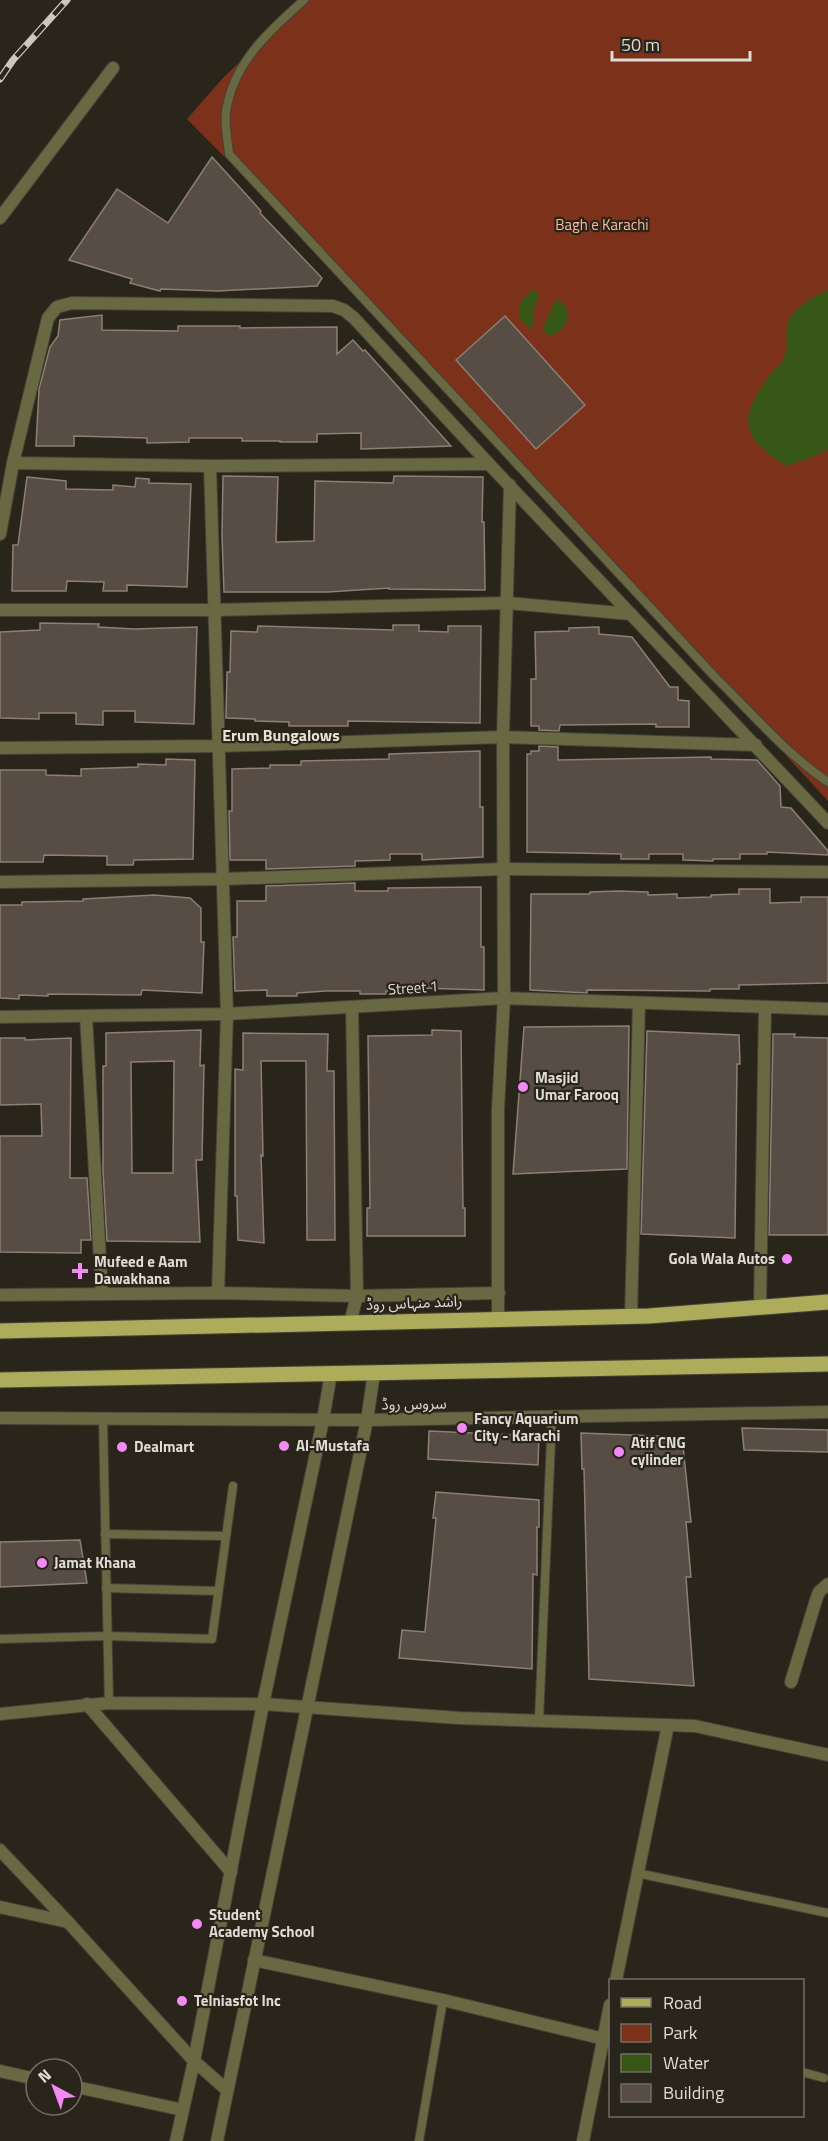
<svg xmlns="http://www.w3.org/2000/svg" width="828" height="2141" viewBox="0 0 828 2141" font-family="'Titillium Web','Noto Sans Arabic',sans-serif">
  <rect width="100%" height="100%" fill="#2a251a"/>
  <path fill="#7b311a" d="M304 0H828V801L348 282 187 119 223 78Z"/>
  <g fill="#355615">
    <path d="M534 290 539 294 533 312V325L529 328 520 319C517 306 522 296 534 290Z"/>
    <path d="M828 290V449L815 456 786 466C740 436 738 420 769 376 773 370 781 365 784 358 789 347 785 337 787 326 792 308 812 297 828 290Z"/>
    <path d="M559 300C576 311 566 334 548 336L543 328 554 303Z"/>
  </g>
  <g fill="#584d44" stroke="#8b7f76" stroke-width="1.5" fill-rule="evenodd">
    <path d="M212 157 261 211 260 213 322 278 317 286 218 291 161 289 160 291 130 283 132 279 69 260 117 189 168 223Z"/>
    <path d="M102 315V330L178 331V326H240V328L337 327V354L353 340 363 351 365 350 451 446 361 449V433L317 434V442H280V441H242V438H189V442L147 443V438L74 436V446H36L39 389 50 347 58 336 60 320Z"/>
    <path d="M505 316 585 405 536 449 456 360Z"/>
    <path d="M223 476 278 477 276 542 314 541 315 481 393 483 394 476 483 477 482 522H484L485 590 389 589V588L328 592H224L222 536Z"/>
    <path d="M27 477 66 481V489L113 490V485L135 487 136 478 149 479V483L191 484 187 587 127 585V591H103L104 582 67 581 66 591H12L13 545H18Z"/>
    <path d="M40 623 99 624 98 627 134 629 197 627 194 724 135 722V711H103V725L76 724V713H39V719L0 718V632L40 630Z"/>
    <path d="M393 625H419V631L448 632V626H481L480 723 348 721V726H289V722L255 721V719L226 718 227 672H230L231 631 257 632 258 626 393 630Z"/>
    <path d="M599 627V634L632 637 670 687H678V700L689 701V727H656V724L560 725 559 731 539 730V726H531V679H536L535 632 569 631V628Z"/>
    <path d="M539 746 558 747V760L711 757V759L757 760 780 786 781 807 791 808 828 851V855L767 852V854H740V859H713V861L683 860V854H649V859H621V854L527 852V754H531V751H539Z"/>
    <path d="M480 751V807H483V857L422 860V854H390V860L355 861V866L266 869V860H230L229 811H232V769L270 768V765H301V761L389 759V754Z"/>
    <path d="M166 759 195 760 193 859 134 860 133 865H107V856L44 855 43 862H0V770H46V775L81 776V769L138 767V764L166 765Z"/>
    <path d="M355 883V891H388V888L481 887V947H484V990L418 988V991H386V994H360V991H326L297 993V996H267V990L235 991 233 937H237V901H266V886Z"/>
    <path d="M739 889H770V903L801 902V897H828V983L739 985V989H710V991L587 990V993L530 990 531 894H590V892L618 891 648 892V895L677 894V898L711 897V895L739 894Z"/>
    <path d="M154 895 190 898 201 908V942H204L202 993 142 990 141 995 48 994V996L19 995V999L0 998V905H22V902L83 901V899Z"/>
    <path d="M629 1026 627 1169 513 1174 524 1027Z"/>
    <path d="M201 1030 200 1066 204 1065 202 1160H196L200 1242 107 1241 103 1171V1066H106V1033ZM174 1061 173 1173H132L131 1062Z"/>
    <path d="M432 1030 461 1031 463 1208H465V1236H367V1208H370L368 1036 432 1035Z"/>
    <path d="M647 1031 739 1035 740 1064H737L735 1238 641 1234Z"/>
    <path d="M243 1033 328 1034 327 1071H334L335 1240H307L306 1061H261L263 1156 261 1155 264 1243 238 1240 237 1196H235V1069L243 1070Z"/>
    <path d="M773 1034H795L794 1037 828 1038V1235H769Z"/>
    <path d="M0 1038H25V1040L71 1038 70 1178H87L91 1240H81V1253L0 1252V1136H42L41 1104 0 1105Z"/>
    <path d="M742 1428 828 1430V1452L744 1450Z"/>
    <path d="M429 1431 539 1436 538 1465 428 1459Z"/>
    <path d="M581 1433 682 1437 691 1522H686L691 1577H686L694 1686 589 1679 584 1469H582Z"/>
    <path d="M436 1492 539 1500V1527H537V1575L533 1574 532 1669 399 1658 402 1630 425 1632 436 1518H433Z"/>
    <path d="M80 1540 87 1583 0 1587V1542Z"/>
  </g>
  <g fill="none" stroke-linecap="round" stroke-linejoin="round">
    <defs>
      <g id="service">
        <path d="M304 0C269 31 233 63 226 112 224 125 228 141 229 154L714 676C751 712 785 753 828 782"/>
        <path d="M103 1419 109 1703"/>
        <path d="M105 1534 226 1536"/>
        <path d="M106 1588 218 1591"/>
        <path d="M0 1639 107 1636 212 1639 233 1486"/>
        <path d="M539 1720 552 1416"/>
        <path d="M637 1873 828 1913"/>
        <path d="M802 2072 824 2078"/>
        <path d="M419 2141 443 2000"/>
      </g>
      <g id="minor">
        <path d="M0 218 113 68"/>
        <path d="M13 463 210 466 489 464"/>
        <path d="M210 466 227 1014 218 1293"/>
        <path d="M0 534 13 463 48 318 57 307 72 303 333 306 344 310 354 318 489 464 828 823"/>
        <path d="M0 610H215L507 603 631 614"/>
        <path d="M0 748 220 746 503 737 756 745"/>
        <path d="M0 882 224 879 503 869 828 872"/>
        <path d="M86 1016 102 1294"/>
        <path d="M0 1017 227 1014 504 998 828 1009"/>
        <path d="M0 1295 218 1293 357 1296 499 1293"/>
        <path d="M760 1307 765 1007"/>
        <path d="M631 1316 639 1003"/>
        <path d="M498 1318V1109L504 998 503 737 510 485"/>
        <path d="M350 1323 357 1296 352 1007"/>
        <path d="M0 1418 367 1420 828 1412"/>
        <path d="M791 1682 816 1600 819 1592 828 1584"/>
        <path d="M87 1704 231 1872"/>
        <path d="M0 1714 109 1703 263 1704 459 1718 695 1726 828 1755"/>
        <path d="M0 1850 68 1922 194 2061 227 2090"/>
        <path d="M0 1907 68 1922"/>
        <path d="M254 1960 443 2000 604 2039"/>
        <path d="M616 1980 668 1725"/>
        <path d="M0 2071 36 2079"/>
        <path d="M72 2086 183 2110"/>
        <path d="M176 2141 194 2061 263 1704 323 1420 331 1373"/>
        <path d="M217 2141 367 1420 374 1373"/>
        <path d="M583 2141 610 2005"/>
      </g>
      <g id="primary">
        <path d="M0 1331 649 1316 828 1302"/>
        <path d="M0 1380 828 1364"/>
      </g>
    </defs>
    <use href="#service" stroke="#474238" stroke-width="10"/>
    <use href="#minor" stroke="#474238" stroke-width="14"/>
    <use href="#primary" stroke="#474238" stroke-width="17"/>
    <use href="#service" stroke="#686943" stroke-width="8"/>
    <use href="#minor" stroke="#686943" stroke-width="12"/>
    <use href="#primary" stroke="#acac5a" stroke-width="15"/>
    <defs>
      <path id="rail" d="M0 79 13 60 67 0"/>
    </defs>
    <use href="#rail" stroke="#cbc8c0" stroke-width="7"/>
    <use href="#rail" stroke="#2a251a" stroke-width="4.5" stroke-dasharray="14" stroke-linecap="butt"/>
  </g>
  <g fill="#f28af3" stroke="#2a251a" stroke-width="2">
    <circle cx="523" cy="1087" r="6"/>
    <circle cx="787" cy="1259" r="6"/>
    <path d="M77 1262h6v6h6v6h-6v6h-6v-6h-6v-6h6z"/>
    <circle cx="462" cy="1428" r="6"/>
    <circle cx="284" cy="1446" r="6"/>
    <circle cx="122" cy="1447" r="6"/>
    <circle cx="619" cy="1452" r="6"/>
    <circle cx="42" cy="1563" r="6"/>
    <circle cx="197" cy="1924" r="6"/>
    <circle cx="182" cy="2001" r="6"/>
  </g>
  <g text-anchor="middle" stroke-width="4.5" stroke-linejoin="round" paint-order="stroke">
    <g font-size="15" fill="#ffb59e" stroke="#2a251a">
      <text x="602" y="230">Bagh e Karachi</text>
    </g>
    <g font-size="15" fill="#dfdcd5" stroke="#2a251a">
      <text transform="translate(413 988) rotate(-4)" y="5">Street 1</text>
      <text transform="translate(414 1303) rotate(-2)" y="5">راشد منہاس روڈ</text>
      <text transform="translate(414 1404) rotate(-1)" y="5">سروس روڈ</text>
    </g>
    <g font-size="15" font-weight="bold" fill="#dfdcd5" stroke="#2a251a" text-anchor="start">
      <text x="535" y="1083">Masjid<tspan x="535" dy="17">Umar Farooq</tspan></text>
      <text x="775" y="1264" text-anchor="end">Gola Wala Autos</text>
      <text x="94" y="1267">Mufeed e Aam<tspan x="94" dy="17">Dawakhana</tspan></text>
      <text x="474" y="1424">Fancy Aquarium<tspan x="474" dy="17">City - Karachi</tspan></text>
      <text x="631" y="1448">Atif CNG<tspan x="631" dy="17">cylinder</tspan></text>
      <text x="296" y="1451">Al-Mustafa</text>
      <text x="134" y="1452">Dealmart</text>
      <text x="54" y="1568">Jamat Khana</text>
      <text x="209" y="1920">Student<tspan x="209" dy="17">Academy School</tspan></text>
      <text x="194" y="2006">Telniasfot Inc</text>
    </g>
    <g font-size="16" font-weight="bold" fill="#e9e2d4" stroke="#2a251a">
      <text x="281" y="741">Erum Bungalows</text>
    </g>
  </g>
  <rect x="609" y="1979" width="195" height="138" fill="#2a251a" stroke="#726e65" stroke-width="1.5"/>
  <rect x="621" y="1998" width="30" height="9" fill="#acac5a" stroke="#726e65" stroke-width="1.5"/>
  <text x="663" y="2009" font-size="18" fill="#dfdcd5">Road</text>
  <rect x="621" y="2024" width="30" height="18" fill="#7b311a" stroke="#726e65" stroke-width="1.5"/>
  <text x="663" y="2039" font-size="18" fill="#dfdcd5">Park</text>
  <rect x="621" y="2054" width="30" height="18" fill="#355615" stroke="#726e65" stroke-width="1.5"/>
  <text x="663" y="2069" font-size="18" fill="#dfdcd5">Water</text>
  <rect x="621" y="2084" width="30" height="18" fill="#584d44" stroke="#726e65" stroke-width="1.5"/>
  <text x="663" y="2099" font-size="18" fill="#dfdcd5">Building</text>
  <g transform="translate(54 2087) rotate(319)"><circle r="28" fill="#2a251a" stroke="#726e65" stroke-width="1.5"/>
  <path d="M0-4.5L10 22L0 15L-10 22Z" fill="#f28af3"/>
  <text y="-9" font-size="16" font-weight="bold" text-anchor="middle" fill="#dfdcd5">N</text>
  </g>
  <path d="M612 51v9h138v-9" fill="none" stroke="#dfdcd5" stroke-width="3"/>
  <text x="621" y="51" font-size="18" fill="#dfdcd5" stroke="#2a251a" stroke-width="4.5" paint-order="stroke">50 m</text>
</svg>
